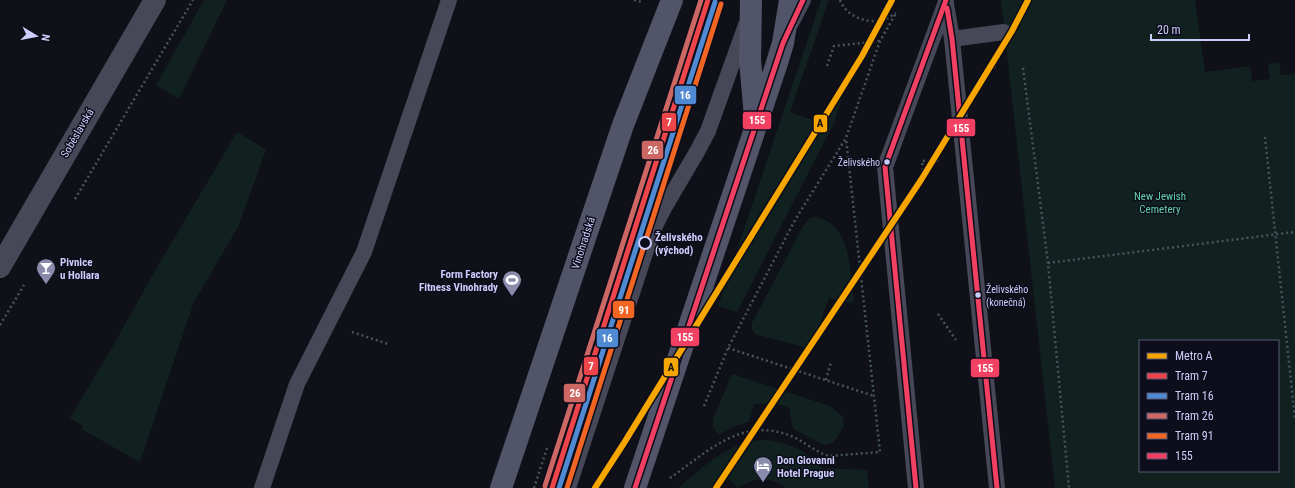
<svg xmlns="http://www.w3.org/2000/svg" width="1295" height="488" viewBox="0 0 1295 488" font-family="'Roboto Condensed',sans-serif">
  <rect width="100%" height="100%" fill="#101018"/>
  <g fill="#112120" fill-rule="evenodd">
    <path d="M204 0H227L179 99 156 85Z"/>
    <path d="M821 0H829L790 112 827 125 842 84 846 86 834 123 737 312 718 306Z"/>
    <path d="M1001 0H1195L1205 72 1250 66 1252 81 1270 79 1268 64 1279 62 1281 75 1295 74V488H1055ZM1140 341H1278V471H1140Z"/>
    <path d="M237 132 266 150 238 227 194 302 140 462 81 429 83 426 70 418 114 344 156 269Z"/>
    <path d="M815 217C852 222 850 273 854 302L850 303 829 298 811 349 755 334 752 330V323L803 226 810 218Z"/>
    <path d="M732 374 830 406 843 417 844 426 833 443 824 445 793 429 789 407C778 403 766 403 754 404L749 422 733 427 719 435 713 428V419Z"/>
    <path d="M765 440C790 443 805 449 822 468L867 470 869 488H786C769 476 756 477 738 488L729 479 718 488H678C705 466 728 441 765 440Z"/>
  </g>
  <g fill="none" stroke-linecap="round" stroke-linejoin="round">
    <g stroke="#46555d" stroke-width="2.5" stroke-dasharray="2 3" stroke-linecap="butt">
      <path d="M634 0 641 2"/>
      <path d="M840 0C846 17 869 25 885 19 889 18 892 15 896 13"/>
      <path d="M827 66 834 46 880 41"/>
      <path d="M1023 68 1048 263 1069 488"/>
      <path d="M982 77 996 66"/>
      <path d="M1265 137 1295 419"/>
      <path d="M924 180 922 161 937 160 938 162"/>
      <path d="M75 199 193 0"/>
      <path d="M1048 263 1295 232"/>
      <path d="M938 314 956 340"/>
      <path d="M0 325 24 285"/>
      <path d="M352 332 388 344"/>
      <path d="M728 348 874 396"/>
      <path d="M826 380 831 362"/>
      <path d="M704 406 728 348 795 220 846 138 880 41 896 13"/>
      <path d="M670 478C707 452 742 416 791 436 804 441 815 452 829 456L880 452 846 138"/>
      <path d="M534 488 548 445"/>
    </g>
    <g stroke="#464757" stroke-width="16">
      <path d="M946 4 952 39 997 488"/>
      <path d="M791 23 803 0"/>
      <path d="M952 39 1004 32"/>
      <path d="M262 488 297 384 364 252 449 0"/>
      <path d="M568 488 652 232 664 208 698 150 708 131 746 25"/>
      <path d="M916 488 885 167 946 2"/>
    </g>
    <path stroke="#464757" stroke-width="22" d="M0 267 155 0"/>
    <g stroke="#52556a" stroke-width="22">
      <path d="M751 0 750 60 755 117"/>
      <path d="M501 488 623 125 672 0"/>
      <path d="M635 488 776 66 783 43 790 0"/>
    </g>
    <defs>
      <g id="bus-1">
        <path d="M947 8 952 39 997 488"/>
        <path d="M635 488 783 43 803 0"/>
        <path d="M916 488 885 167 946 0"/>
      </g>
    </defs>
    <use href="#bus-1" stroke="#0d0d1b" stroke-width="8"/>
    <use href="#bus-1" stroke="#f24062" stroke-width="5"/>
    <defs>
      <path id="tram-1" d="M552 488 708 0"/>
      <path id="tram-2" d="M559 488 715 2"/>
      <path id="tram-3" d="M545 486 701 0"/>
      <path id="tram-4" d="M567 488 721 4"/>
    </defs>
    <use href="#tram-1" stroke="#0d0d1b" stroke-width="8"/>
    <use href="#tram-2" stroke="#0d0d1b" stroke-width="8"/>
    <use href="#tram-3" stroke="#0d0d1b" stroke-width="8"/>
    <use href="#tram-4" stroke="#0d0d1b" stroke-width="8"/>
    <use href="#tram-1" stroke="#ee454b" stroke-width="5"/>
    <use href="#tram-2" stroke="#4f8ad2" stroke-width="5"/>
    <use href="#tram-3" stroke="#cc6763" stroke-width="5"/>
    <use href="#tram-4" stroke="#f26522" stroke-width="5"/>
    <defs>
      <g id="metro-1">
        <path d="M595 488 624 443 862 56 892 0"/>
        <path d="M716 488 921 180 1012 31 1028 0"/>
      </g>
    </defs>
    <use href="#metro-1" stroke="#0d0d1b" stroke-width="9"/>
    <use href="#metro-1" stroke="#f7a600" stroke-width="6"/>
  </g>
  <defs>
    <symbol id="bar-pin" viewBox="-11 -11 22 30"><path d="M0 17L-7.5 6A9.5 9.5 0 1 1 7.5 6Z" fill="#8a8bab" stroke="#0d0d1b"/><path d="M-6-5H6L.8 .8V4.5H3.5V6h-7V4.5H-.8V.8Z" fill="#fff"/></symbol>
    <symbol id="stadium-pin" viewBox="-11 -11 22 30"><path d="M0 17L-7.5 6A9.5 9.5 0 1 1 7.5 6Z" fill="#8a8bab" stroke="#0d0d1b"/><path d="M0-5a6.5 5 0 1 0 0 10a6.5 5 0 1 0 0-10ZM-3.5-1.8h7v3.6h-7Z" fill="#fff"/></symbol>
    <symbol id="hotel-pin" viewBox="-11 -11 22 30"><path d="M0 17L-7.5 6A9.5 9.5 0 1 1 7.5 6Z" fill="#8a8bab" stroke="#0d0d1b"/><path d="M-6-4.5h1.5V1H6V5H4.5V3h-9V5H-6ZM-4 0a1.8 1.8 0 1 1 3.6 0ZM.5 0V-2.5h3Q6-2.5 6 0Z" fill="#fff"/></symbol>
  </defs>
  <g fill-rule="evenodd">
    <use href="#bar-pin" x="35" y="257" width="22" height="30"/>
    <use href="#stadium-pin" x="501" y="269" width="22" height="30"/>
    <use href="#hotel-pin" x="752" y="455" width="22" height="30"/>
  </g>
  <g fill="#cccdfa" stroke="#0d0d1b" stroke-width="1.5">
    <circle cx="887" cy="162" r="3.5"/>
    <circle cx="978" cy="295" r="3.5"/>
  </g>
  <circle fill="#0d0d1b" stroke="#cccdfa" stroke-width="2" cx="645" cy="243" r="6"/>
  <g text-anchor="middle" stroke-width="3" stroke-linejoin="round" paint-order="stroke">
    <g font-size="10" fill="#cccdfa" stroke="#0d0d1b" text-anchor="end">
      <text x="880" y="166">Želivského</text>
      <text x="986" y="293" text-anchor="start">Želivského<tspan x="986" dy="13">(konečná)</tspan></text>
    </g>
    <g font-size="11" fill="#cccdfa" stroke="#0d0d1b">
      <text transform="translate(77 133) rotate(-60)" y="4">Soběslavská</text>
      <text transform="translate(583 243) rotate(-72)" y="4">Vinohradská</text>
    </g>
    <g font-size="11" fill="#61d1a6" stroke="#0d0d1b">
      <text x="1160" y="200">New Jewish<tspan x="1160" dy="13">Cemetery</tspan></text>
    </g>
    <g font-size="11" font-weight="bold" fill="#cccdfa" stroke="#0d0d1b" text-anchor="start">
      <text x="655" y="241">Želivského<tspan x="655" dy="13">(východ)</tspan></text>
    </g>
    <g font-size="11" font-weight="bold" fill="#cccdfa" stroke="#0d0d1b" text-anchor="start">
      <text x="60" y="266">Pivnice<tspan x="60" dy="13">u Hollara</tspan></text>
      <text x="498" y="278" text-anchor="end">Form Factory<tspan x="498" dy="13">Fitness Vinohrady</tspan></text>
      <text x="777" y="464">Don Giovanni<tspan x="777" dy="13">Hotel Prague</tspan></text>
    </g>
  </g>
  <g stroke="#0d0d1b" stroke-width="1.5">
    <rect x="674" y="85" width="23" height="20" rx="4" fill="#4f8ad2"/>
    <rect x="742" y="111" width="30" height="19" rx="4" fill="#f24062"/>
    <rect x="661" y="112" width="16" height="20" rx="4" fill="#ee454b"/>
    <rect x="813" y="114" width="15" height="19" rx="4" fill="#f7a600"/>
    <rect x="946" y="118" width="30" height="19" rx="4" fill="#f24062"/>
    <rect x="641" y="140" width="23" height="20" rx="4" fill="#cc6763"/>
    <rect x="612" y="300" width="23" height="19" rx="4" fill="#f26522"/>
    <rect x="670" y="327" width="30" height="20" rx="4" fill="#f24062"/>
    <rect x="596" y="328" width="23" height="20" rx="4" fill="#4f8ad2"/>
    <rect x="583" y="356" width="16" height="20" rx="4" fill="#ee454b"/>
    <rect x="663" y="357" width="16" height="20" rx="4" fill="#f7a600"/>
    <rect x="970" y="358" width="30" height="20" rx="4" fill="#f24062"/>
    <rect x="563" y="383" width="23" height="20" rx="4" fill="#cc6763"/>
  </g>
  <g font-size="11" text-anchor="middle" font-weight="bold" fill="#fff">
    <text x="685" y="99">16</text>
    <text x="757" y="124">155</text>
    <text x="669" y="126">7</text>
    <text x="961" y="132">155</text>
    <text x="653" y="154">26</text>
    <text x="624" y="314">91</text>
    <text x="685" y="341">155</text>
    <text x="607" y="342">16</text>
    <text x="591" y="370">7</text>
    <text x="985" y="372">155</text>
    <text x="575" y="397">26</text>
  </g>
  <g font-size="11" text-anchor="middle" font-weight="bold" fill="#111">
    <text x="820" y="127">A</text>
    <text x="671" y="371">A</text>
  </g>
  <rect x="1139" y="340" width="140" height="132" fill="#0d0d1b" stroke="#595a74"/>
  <rect x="1147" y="353" width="20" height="6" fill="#f7a600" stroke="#595a74"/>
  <text x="1175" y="360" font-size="12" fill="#cccdfa">Metro A</text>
  <rect x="1147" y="373" width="20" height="6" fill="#ee454b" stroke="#595a74"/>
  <text x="1175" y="380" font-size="12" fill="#cccdfa">Tram 7</text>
  <rect x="1147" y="393" width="20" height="6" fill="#4f8ad2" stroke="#595a74"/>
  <text x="1175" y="400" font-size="12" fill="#cccdfa">Tram 16</text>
  <rect x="1147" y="413" width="20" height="6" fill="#cc6763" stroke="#595a74"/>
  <text x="1175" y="420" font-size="12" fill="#cccdfa">Tram 26</text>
  <rect x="1147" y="433" width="20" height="6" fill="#f26522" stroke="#595a74"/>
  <text x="1175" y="440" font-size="12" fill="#cccdfa">Tram 91</text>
  <rect x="1147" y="453" width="20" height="6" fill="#f24062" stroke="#595a74"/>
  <text x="1175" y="460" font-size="12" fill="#cccdfa">155</text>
  <g transform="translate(36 36) rotate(100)" stroke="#0d0d1b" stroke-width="3" paint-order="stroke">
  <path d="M0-3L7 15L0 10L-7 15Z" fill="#cccdfa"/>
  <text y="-6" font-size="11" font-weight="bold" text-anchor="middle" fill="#cccdfa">N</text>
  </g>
  <path d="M1151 34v6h98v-6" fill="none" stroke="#cccdfa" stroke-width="2"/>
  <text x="1157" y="34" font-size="12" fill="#cccdfa" stroke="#0d0d1b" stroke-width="3" paint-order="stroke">20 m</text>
</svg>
